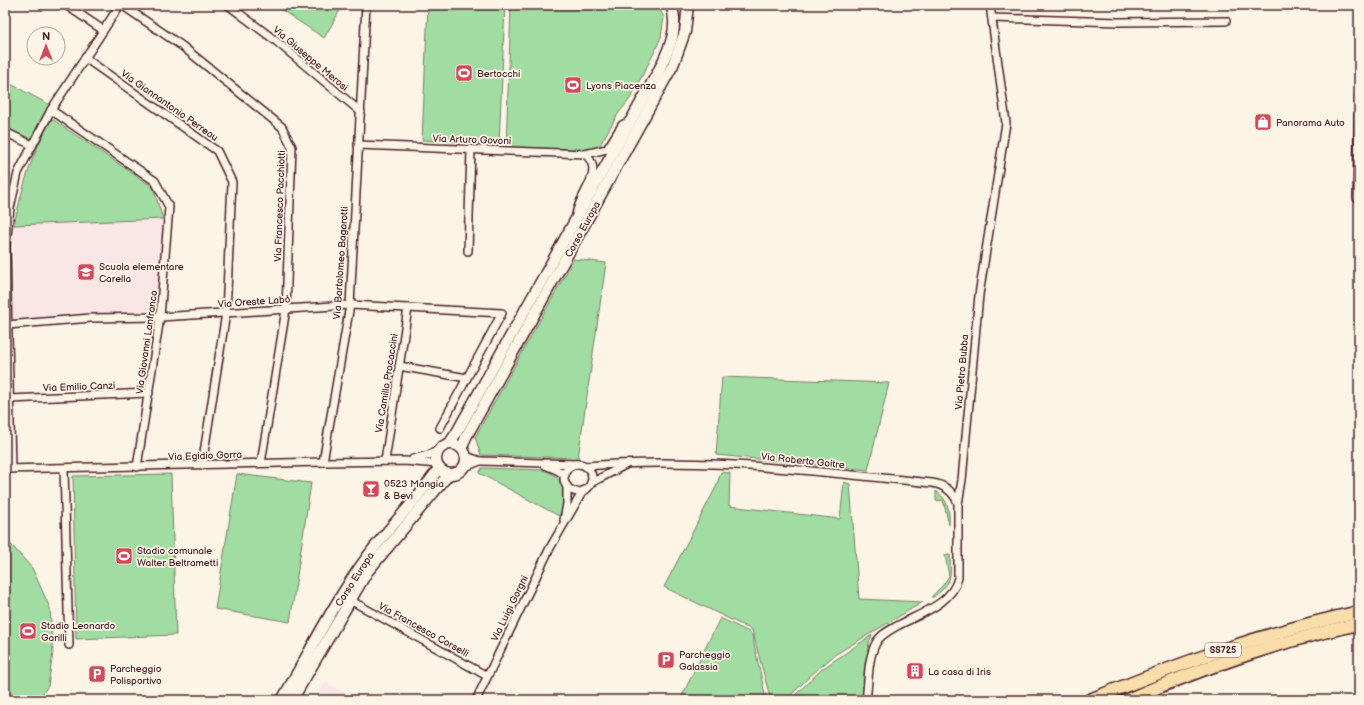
<svg xmlns="http://www.w3.org/2000/svg" width="1364" height="705" viewBox="0 0 1364 705" font-family="'Balsamiq Sans',sans-serif">
  <rect width="100%" height="100%" fill="#fcf5e5"/>
  <filter id="ink" filterUnits="userSpaceOnUse"><feTurbulence type="fractalNoise" baseFrequency=".025" numOctaves="2"/><feDisplacementMap in="SourceGraphic" scale="8" xChannelSelector="R" yChannelSelector="G"/><feConvolveMatrix kernelMatrix="1 2 1 2 8 2 1 2 1" color-interpolation-filters="sRGB"/></filter>
  <g filter="url(#ink)">
    <g fill="#fae6e4">
      <path d="M163 219 157 311 13 320 14 225Z"/>
      <path d="M325 682 359 700H315Z"/>
    </g>
    <g fill="#a1dca2" stroke="#767e66">
      <path d="M274 5H343L324 38Z"/>
      <path d="M428 5 505 6 499 145 422 140Z"/>
      <path d="M651 6 660 10 664 17 661 37 654 53 630 99 618 114 597 150 506 147 511 7Z"/>
      <path d="M5 81 50 105 31 140 5 127Z"/>
      <path d="M52 119 153 187 163 219 14 225C22 189 32 151 52 119Z"/>
      <path d="M574 259 606 263 578 458 481 455 475 437Z"/>
      <path d="M722 377 889 383 868 470 716 455Z"/>
      <path d="M482 468 543 470C566 476 568 497 559 516L479 473Z"/>
      <path d="M721 472 730 473 729 506 840 519 844 482 850 484 859 599 923 602 836 654 811 675 786 700 778 697H770L752 630 664 587 716 487Z"/>
      <path d="M171 474 176 635 76 639 73 476Z"/>
      <path d="M237 474 311 483 290 622 215 609Z"/>
      <path d="M936 491C948 499 950 511 949 525L943 500 936 501Z"/>
      <path d="M5 538 32 568 50 608 53 653 48 686 38 700H5Z"/>
      <path d="M945 555H950C951 578 952 584 932 598V596L943 585 949 576Z"/>
      <path d="M720 618 749 632 752 635 766 699 680 700Z"/>
      <path d="M872 635 869 642 862 700H790L822 669Z"/>
    </g>
    <g fill="none" stroke-linecap="round" stroke-linejoin="round">
      <defs>
        <g id="minor">
          <path d="M66 5 103 30"/>
          <path d="M122 5 182 46 282 127 292 147 286 309 261 463"/>
          <path d="M228 5 276 41 361 112"/>
          <path d="M992 18 1118 22 1226 21"/>
          <path d="M85 58 217 151 232 182 226 313 202 465"/>
          <path d="M51 110 155 181 169 207 160 317 137 467"/>
          <path d="M5 132 32 145"/>
          <path d="M358 145 585 154 607 149 622 125 631 120"/>
          <path d="M1357 198 1359 97"/>
          <path d="M576 215C579 193 606 172 585 154"/>
          <path d="M468 251 471 149"/>
          <path d="M7 325 91 318 160 317 350 305 502 313 440 428"/>
          <path d="M399 366 467 378"/>
          <path d="M9 399 149 393"/>
          <path d="M413 459 429 455 440 449"/>
          <path d="M385 461 408 308"/>
          <path d="M480 461 577 464"/>
          <path d="M323 462 350 305 366 5"/>
          <circle cx="578" cy="478" r="14"/>
          <path d="M545 465 557 470 565 475"/>
          <path d="M585 466C701 456 816 472 932 483 945 485 953 491 958 503"/>
          <path d="M463 468 480 461 466 456"/>
          <path d="M5 469 323 462 405 461 437 464"/>
          <path d="M11 469 6 246 10 208 18 173 51 110 120 5"/>
          <path d="M64 469 69 645"/>
          <path d="M591 483 627 464"/>
          <path d="M564 520 567 504V486"/>
          <path d="M350 600 487 676"/>
          <path d="M476 700 550 548 583 491"/>
          <path d="M866 700C869 681 867 660 876 643 880 635 890 630 897 626 919 614 952 604 958 578V504L962 480 979 295 1006 123 990 5"/>
        </g>
        <g id="secondary">
          <path d="M449 444 457 432 658 72C668 51 680 29 671 5"/>
          <circle cx="451" cy="459" r="15"/>
          <path d="M462 448 466 437 673 65 685 32 688 5"/>
          <path d="M282 700C310 652 335 600 368 556 391 525 418 499 439 468"/>
          <path d="M292 700 367 572 449 474"/>
        </g>
        <g id="trunk">
          <path d="M1090 700C1178 664 1266 632 1359 612"/>
          <path d="M1127 700C1202 668 1279 641 1359 624"/>
        </g>
      </defs>
      <use href="#minor" stroke="#4a1f2b" stroke-width="10"/>
      <use href="#secondary" stroke="#4a1f2b" stroke-width="13"/>
      <use href="#trunk" stroke="#4a1f2b" stroke-width="15"/>
      <use href="#minor" stroke="#fcf5e5" stroke-width="7"/>
      <use href="#secondary" stroke="#fcf5e5" stroke-width="10"/>
      <use href="#trunk" stroke="#f9ddab" stroke-width="12"/>
    </g>
  </g>
  <defs>
    <symbol id="stadium-square" viewBox="-11 -11 22 22"><rect x="-9" y="-9" width="18" height="18" rx="4" fill="#d1495b" stroke="#fcf5e5"/><path d="M0-5a6.5 5 0 1 0 0 10a6.5 5 0 1 0 0-10ZM-3.5-1.8h7v3.6h-7Z" fill="#fff"/></symbol>
    <symbol id="shop-square" viewBox="-11 -11 22 22"><rect x="-9" y="-9" width="18" height="18" rx="4" fill="#d1495b" stroke="#fcf5e5"/><path d="M-5-2.5h2.3a2.7 3.5 0 0 1 5.4 0H5L5.5 6h-11ZM-1.5-2.5h3a1.5 2.3 0 0 0-3 0Z" fill="#fff"/></symbol>
    <symbol id="school-square" viewBox="-11 -11 22 22"><rect x="-9" y="-9" width="18" height="18" rx="4" fill="#d1495b" stroke="#fcf5e5"/><path d="M0-5L7-2L0 1L-7-2ZM-4 1L0 2.5L4 1V4Q0 6-4 4Z" fill="#fff"/></symbol>
    <symbol id="bar-square" viewBox="-11 -11 22 22"><rect x="-9" y="-9" width="18" height="18" rx="4" fill="#d1495b" stroke="#fcf5e5"/><path d="M-6-5H6L.8 .8V4.5H3.5V6h-7V4.5H-.8V.8Z" fill="#fff"/></symbol>
    <symbol id="parking-square" viewBox="-11 -11 22 22"><rect x="-9" y="-9" width="18" height="18" rx="4" fill="#d1495b" stroke="#fcf5e5"/><path d="M-3.5-5.5H1a3.5 3.5 0 0 1 0 7H-1V5.5H-3.5ZM-1-3.4V-.6H.8a1.4 1.4 0 0 0 0-2.8Z" fill="#fff"/></symbol>
    <symbol id="building-square" viewBox="-11 -11 22 22"><rect x="-9" y="-9" width="18" height="18" rx="4" fill="#d1495b" stroke="#fcf5e5"/><path d="M-4-6H4V6H1V3H-1V6H-4ZM-2.5-4.3h1.7v1.8h-1.7ZM.8-4.3h1.7v1.8H.8ZM-2.5-1h1.7V.8h-1.7ZM.8-1h1.7V.8H.8Z" fill="#fff"/></symbol>
  </defs>
  <g fill-rule="evenodd">
    <use href="#stadium-square" x="454" y="63" width="20" height="20"/>
    <use href="#stadium-square" x="563" y="75" width="20" height="20"/>
    <use href="#shop-square" x="1253" y="112" width="20" height="20"/>
    <use href="#school-square" x="76" y="262" width="20" height="20"/>
    <use href="#bar-square" x="361" y="479" width="20" height="20"/>
    <use href="#stadium-square" x="114" y="546" width="20" height="20"/>
    <use href="#stadium-square" x="18" y="621" width="20" height="20"/>
    <use href="#parking-square" x="656" y="650" width="20" height="20"/>
    <use href="#building-square" x="905" y="661" width="20" height="20"/>
    <use href="#parking-square" x="87" y="664" width="20" height="20"/>
  </g>
  <g text-anchor="middle" stroke-width="3.5" stroke-linejoin="round" paint-order="stroke">
    <rect fill="#fcf5e5" stroke="#7f5f63" stroke-width="1" x="1205" y="643" width="36" height="14" rx="3"/>
    <g font-size="9" font-weight="bold" fill="#4a1f2b">
      <text x="1223" y="653">SS725</text>
    </g>
    <g font-size="10" fill="#4a1f2b" stroke="#fcf5e5">
      <text transform="translate(311 58) rotate(40)" y="4">Via Giuseppe Merosi</text>
      <text transform="translate(170 105) rotate(35)" y="4">Via Giannantonio Perreau</text>
      <text transform="translate(472 139) rotate(2)" y="4">Via Arturo Govoni</text>
      <text transform="translate(279 206) rotate(-88)" y="4">Via Francesco Pacchiotti</text>
      <text transform="translate(582 229) rotate(-61)" y="4">Corso Europa</text>
      <text transform="translate(340 263) rotate(-86)" y="4">Via Bartolomeo Bagarotti</text>
      <text transform="translate(254 301) rotate(-4)" y="4">Via Oreste Labò</text>
      <text transform="translate(146 342) rotate(-82)" y="4">Via Giovanni Lanfranco</text>
      <text transform="translate(961 372) rotate(-85)" y="4">Via Pietro Bubba</text>
      <text transform="translate(386 383) rotate(-81)" y="4">Via Camillo Procaccini</text>
      <text transform="translate(79 386) rotate(-2)" y="4">Via Emilio Canzi</text>
      <text transform="translate(205 455) rotate(-2)" y="4">Via Egidio Gorra</text>
      <text transform="translate(803 460) rotate(6)" y="4">Via Roberto Goitre</text>
      <text transform="translate(354 579) rotate(-57)" y="4">Corso Europa</text>
      <text transform="translate(509 608) rotate(-64)" y="4">Via Luigi Gorgni</text>
      <text transform="translate(424 629) rotate(29)" y="4">Via Francesco Corselli</text>
    </g>
    <g font-size="10" fill="#4a1f2b" stroke="#fcf5e5" text-anchor="start">
      <text x="477" y="77">Bertocchi</text>
      <text x="586" y="89">Lyons Piacenza</text>
      <text x="1276" y="126">Panorama Auto</text>
      <text x="99" y="270">Scuola elementare<tspan x="99" dy="12">Carella</tspan></text>
      <text x="384" y="487">0523 Mangia<tspan x="384" dy="12">&amp; Bevi</tspan></text>
      <text x="137" y="554">Stadio comunale<tspan x="137" dy="12">Walter Beltrametti</tspan></text>
      <text x="41" y="629">Stadio Leonardo<tspan x="41" dy="12">Garilli</tspan></text>
      <text x="679" y="658">Parcheggio<tspan x="679" dy="12">Galassia</tspan></text>
      <text x="110" y="672">Parcheggio<tspan x="110" dy="12">Polisportivo</tspan></text>
      <text x="928" y="675">La casa di Iris</text>
    </g>
  </g>
  <rect width="1364" height="705" fill="none" stroke="#fcf5e5" stroke-width="20"/>
  <rect x="10" y="10" width="1344" height="685" fill="none" stroke="#4a1f2b" stroke-width="1.5" filter="url(#ink)"/>
  <g transform="translate(46 46)"><circle r="19" fill="#fcf5e5" stroke="#b59f9b"/>
  <path d="M0-3L7 15L0 10L-7 15Z" fill="#d1495b"/>
  <text y="-6" font-size="11" font-weight="bold" text-anchor="middle" fill="#4a1f2b">N</text>
  </g>
</svg>
